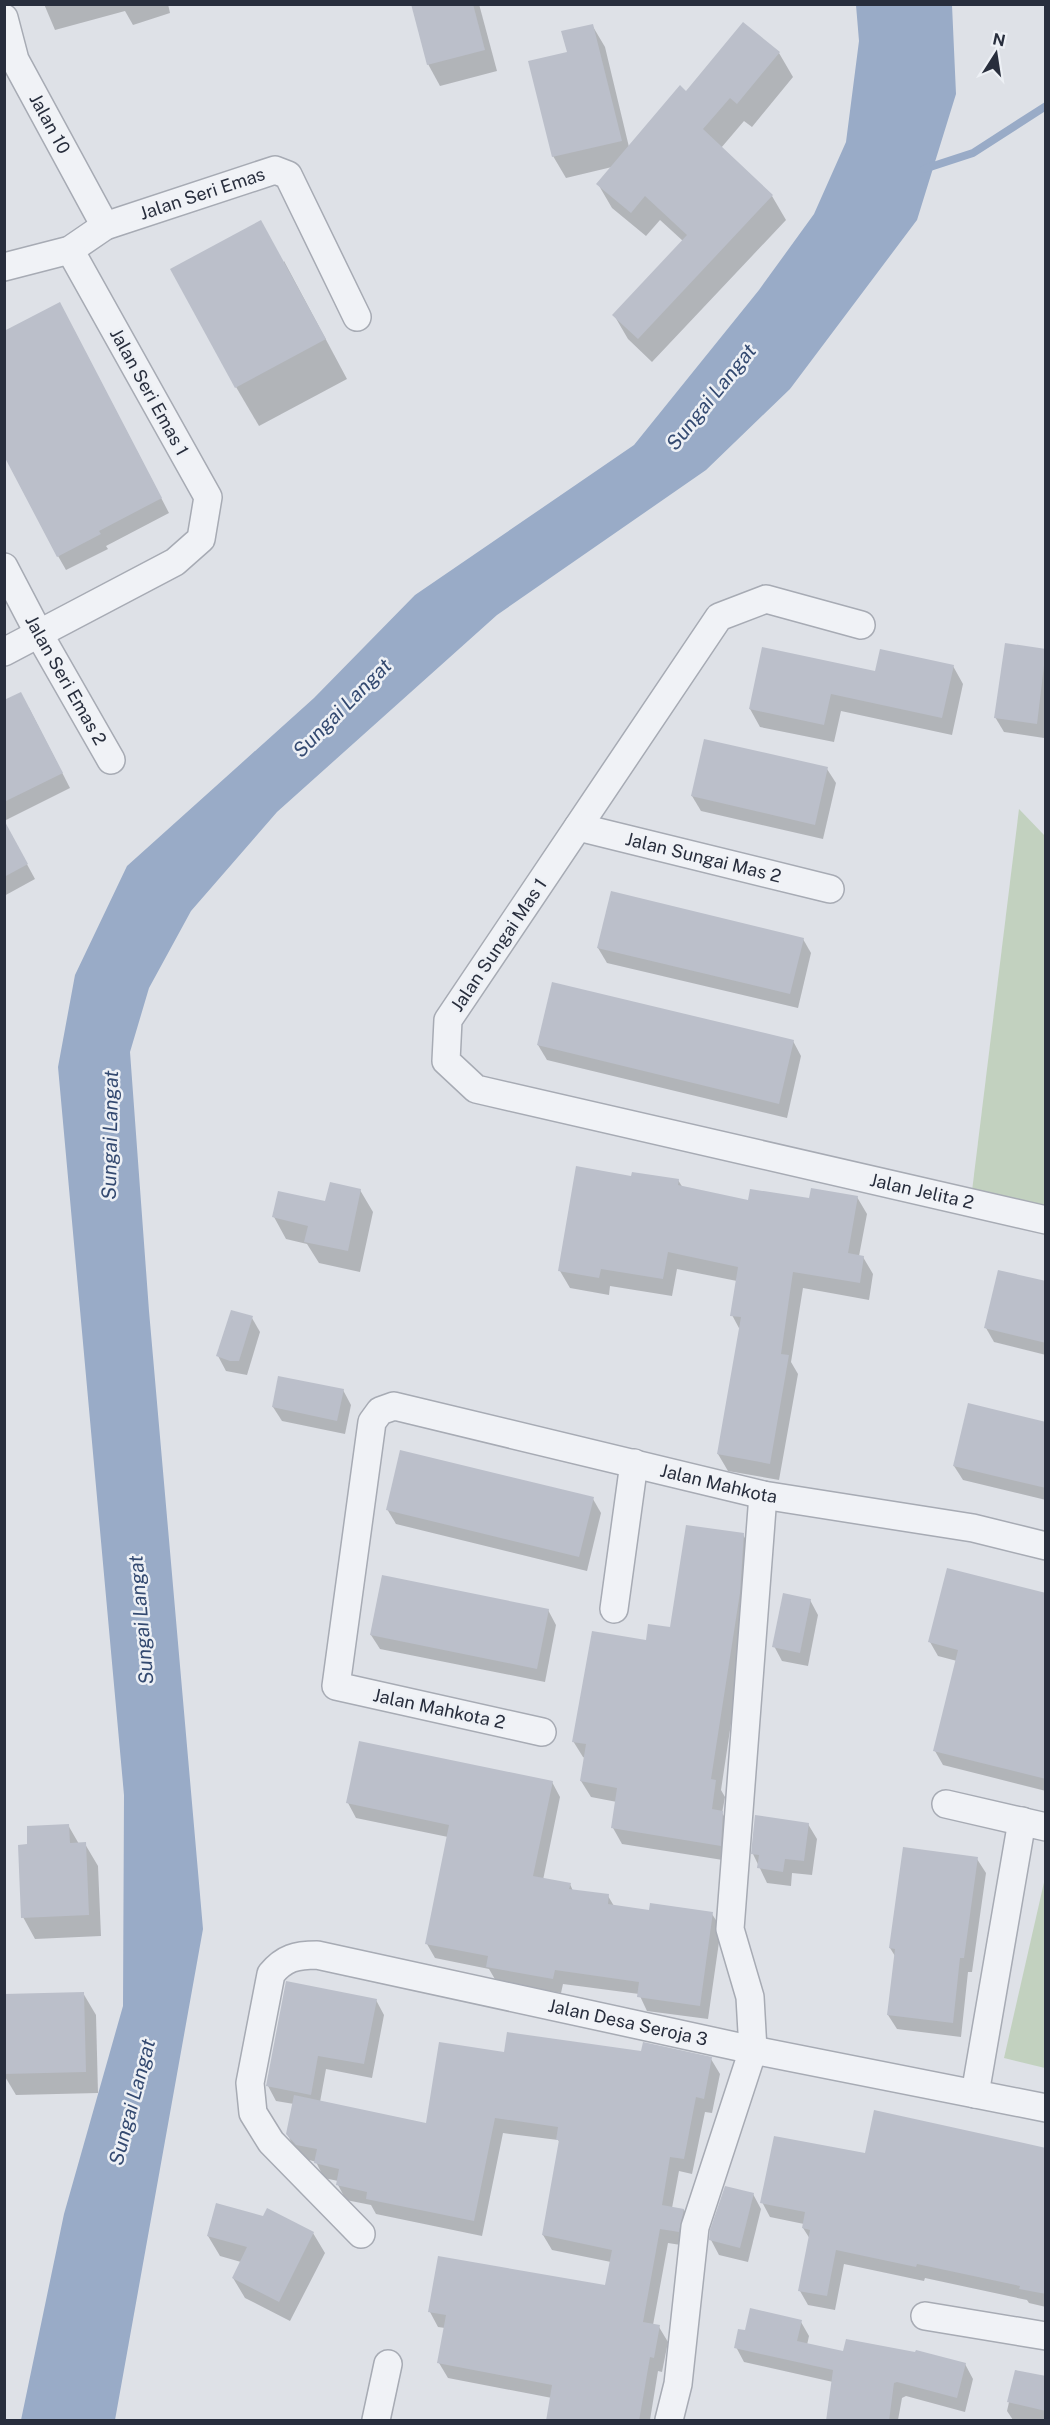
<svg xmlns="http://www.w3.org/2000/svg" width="1050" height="2425" viewBox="0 0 1050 2425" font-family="'Public Sans',sans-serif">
  <rect width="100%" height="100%" fill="#dee1e7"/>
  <g fill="#c2d1bf">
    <path d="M1019 809 1045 836V1208L972 1191Z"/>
    <path d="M1045 1878V2068L1004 2058Z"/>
  </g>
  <path fill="#99abc7" d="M856 5H952L956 94 917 220 790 389 706 470 497 615 277 812 191 911 149 988 130 1052 149 1311 203 1929 115 2420H21L64 2214 123 2006 124 1795 58 1067 75 975 127 866 314 698 415 595 634 445 759 290 814 214 846 142 859 41Z"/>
  <g fill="#0003">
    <path d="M44 4H168L170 13 133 25 125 11 55 30Z"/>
    <path d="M412 4H479L497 71 440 86 428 64Z"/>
    <path d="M743 24 779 53 793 77 752 127 744 121 721 148 772 196 786 220 652 362 628 339 614 315 683 241 660 220 646 236 612 208 598 184 612 167 566 178 553 156 568 53 592 25 605 47 629 147 686 93Z"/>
    <path d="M284 261 347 379 259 426 236 387Z"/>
    <path d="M68 319 169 513 106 546 108 549 66 570 58 556Z"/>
    <path d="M1046 650 1044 738 1004 732 995 717Z"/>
    <path d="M953 666 963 684 952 735 841 711 834 742 760 727 750 709 876 673Z"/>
    <path d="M4 702 29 708 70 788 4 821Z"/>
    <path d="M827 769 836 783 823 839 701 811 692 796Z"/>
    <path d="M4 822 35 879 4 896Z"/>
    <path d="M803 939 811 953 798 1008 607 963 598 948Z"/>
    <path d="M793 1041 801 1056 787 1118 547 1060 538 1045Z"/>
    <path d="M633 1177 678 1180 683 1188 749 1202 857 1197 867 1214 859 1256 863 1257 873 1274 869 1300 803 1288 791 1362 798 1374 779 1480 728 1471 718 1454 740 1330 732 1315 737 1281 677 1269 672 1296 610 1286 609 1295 570 1288 560 1271Z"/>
    <path d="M360 1190 373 1212 360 1272 319 1263 307 1244 286 1239 274 1217 327 1203Z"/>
    <path d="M1046 1283V1355L994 1342 986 1328Z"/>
    <path d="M252 1318 260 1332 247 1375 226 1371 218 1356Z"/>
    <path d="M343 1390 351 1405 345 1434 282 1421 273 1407Z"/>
    <path d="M1046 1423V1500L963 1480 954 1466Z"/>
    <path d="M593 1499 601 1513 587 1571 396 1524 387 1509Z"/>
    <path d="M743 1535 753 1551 748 1610 721 1790 725 1797 722 1813 732 1829 729 1861 622 1844 613 1828 617 1802 591 1797 581 1781 585 1758 583 1757 573 1741 647 1642 672 1629Z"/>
    <path d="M1046 1595V1791L943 1765 935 1751 957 1661 938 1656 930 1642Z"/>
    <path d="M810 1600 818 1615 808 1666 782 1661 774 1646Z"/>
    <path d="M548 1610 556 1625 545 1682 380 1649 371 1635Z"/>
    <path d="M552 1782 560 1797 543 1880 570 1884 573 1891 608 1896 614 1906 650 1912 712 1914 721 1928 708 2019 647 2011 639 1994 563 1984 561 1993 496 1981 489 1969 435 1958 427 1944 448 1837 356 1818 348 1803Z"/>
    <path d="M808 1824 817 1839 812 1875 792 1873 791 1886 767 1883 753 1854Z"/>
    <path d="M68 1825 79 1844H85L98 1866 101 1936 35 1939 23 1917 29 1846Z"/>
    <path d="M977 1859 986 1873 972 1972H968L961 2037 897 2029 888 2015 895 1956 890 1948Z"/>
    <path d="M83 1993 96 2015 98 2093 16 2095 4 2075V1996Z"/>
    <path d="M376 2000 384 2015 372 2078 326 2069 320 2102 427 2124 505 2053 643 2052 711 2059 720 2074 712 2113 705 2112 692 2174 679 2171 672 2208 684 2210 692 2225 687 2246 668 2243 653 2325 659 2327 668 2342 662 2372 658 2371 650 2420H548L552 2398 448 2378 439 2363 445 2328 438 2327 430 2312 606 2287 611 2262 552 2250 543 2235 560 2143 558 2140 503 2133 482 2236 376 2214 371 2205 346 2200 338 2185V2181L324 2178 316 2162 306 2159 296 2150 287 2134 294 2104 276 2101 268 2086Z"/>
    <path d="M1046 2150V2307L1029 2303 1027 2300 925 2278 924 2281 844 2264 835 2310 808 2305 800 2291 810 2239 803 2228 804 2224 770 2217 762 2202 866 2154Z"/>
    <path d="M753 2194 761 2209 748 2262 719 2255 711 2240Z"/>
    <path d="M313 2233 325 2253 290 2321 245 2298 233 2278 241 2262 220 2256 208 2236Z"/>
    <path d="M801 2322 809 2336 807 2345 845 2353 965 2364 973 2379 965 2412 906 2396 902 2398 898 2420H827L833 2382 744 2362 736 2347 746 2332Z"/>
    <path d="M1016 2371 1046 2378V2420H1013L1007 2411Z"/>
  </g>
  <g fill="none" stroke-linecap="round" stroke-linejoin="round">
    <path stroke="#99abc7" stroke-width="8" d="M924 169 973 153 1046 106"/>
  </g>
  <g fill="#bbbfca">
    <path d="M411 4H473L485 50 427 65Z"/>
    <path d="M743 22 780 52 737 104 730 98 703 129 773 195 638 339 612 315 687 235 645 196 631 213 596 184 680 85 686 91Z"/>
    <path d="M593 24 622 141 552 157 528 61 567 52 561 31Z"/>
    <path d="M261 220 326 339 235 388 170 269Z"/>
    <path d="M60 302 162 498 99 531 101 534 57 557 4 456V331Z"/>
    <path d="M1005 643 1046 649 1037 724 994 718Z"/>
    <path d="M762 647 875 671 880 649 954 665 942 718 831 694 824 725 749 709Z"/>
    <path d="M21 692 63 773 4 802V700Z"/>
    <path d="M704 739 828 767 815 825 691 796Z"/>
    <path d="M4 820 28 864 4 877Z"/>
    <path d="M611 891 804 938 790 994 597 948Z"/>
    <path d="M552 982 794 1040 779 1104 537 1045Z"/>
    <path d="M576 1166 631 1176 632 1172 679 1179 678 1185 748 1200 750 1189 809 1198 811 1188 858 1196 848 1253 864 1256 860 1283 793 1272 781 1354 789 1355 770 1464 717 1454 741 1317 730 1316 738 1267 668 1252 663 1279 601 1269 599 1278 558 1271Z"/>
    <path d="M330 1182 361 1189 348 1251 304 1242 308 1226 272 1217 278 1191 325 1201Z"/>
    <path d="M998 1270 1046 1281V1343L984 1328Z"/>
    <path d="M231 1310 253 1316 239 1361H230L216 1356Z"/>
    <path d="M278 1376 344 1389 337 1421 272 1407Z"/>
    <path d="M968 1403 1046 1422V1488L953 1466Z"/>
    <path d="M400 1450 594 1497 579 1557 386 1510Z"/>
    <path d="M686 1525 744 1533 740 1593 711 1779 716 1780 712 1809 723 1811 721 1846 611 1828 617 1788 580 1781 586 1744 572 1742 592 1631 646 1640 648 1624 670 1627Z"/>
    <path d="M947 1568 1046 1593V1779L933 1751 958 1650 928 1642Z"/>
    <path d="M382 1575 549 1609 537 1669 370 1635Z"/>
    <path d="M783 1593 811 1599 800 1653 772 1647Z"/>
    <path d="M359 1741 553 1781 533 1876 571 1883 569 1889 609 1894 608 1904 649 1910 650 1903 713 1912 700 2006 637 1997 639 1982 555 1970 553 1979 486 1967 488 1956 425 1944 449 1825 346 1803Z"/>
    <path d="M755 1815 809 1823 804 1861 785 1859 783 1872 757 1868 759 1855 751 1854Z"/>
    <path d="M69 1824 70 1843 86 1842 89 1915 21 1918 18 1845 27 1844V1826Z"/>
    <path d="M903 1847 978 1857 964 1958H960L953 2023 887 2015 895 1949 889 1948Z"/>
    <path d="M286 1981 377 1999 364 2064 318 2056 311 2095 266 2086Z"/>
    <path d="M84 1992 86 2072 4 2074V1994Z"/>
    <path d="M507 2032 641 2051 643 2042 712 2057 704 2099 696 2097 684 2159 670 2157 662 2205 684 2209 679 2232 660 2229 643 2322 660 2325 654 2358 650 2357 639 2421H546L552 2385 437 2363 446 2315 428 2312 438 2256 605 2285 612 2250 542 2235 559 2140H556L558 2127 495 2118 474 2221 366 2199 367 2192 336 2185 339 2169 314 2163 317 2149 296 2145 286 2134 294 2095 426 2123 439 2042 504 2052Z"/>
    <path d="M874 2110 1046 2148V2294L1019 2289 1020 2286 917 2264 916 2267 836 2250 827 2296 798 2291 810 2230 802 2228 805 2212 760 2203 774 2136 865 2153Z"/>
    <path d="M725 2186 754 2193 740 2248 709 2240 710 2230Z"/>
    <path d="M216 2203 263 2216 267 2208 314 2232 279 2302 232 2278 247 2247 207 2236Z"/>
    <path d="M750 2308 802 2320 797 2341 843 2351 846 2339 915 2352 916 2350 966 2363 957 2398 897 2382 894 2383 889 2421H826L833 2370 734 2348 738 2329 745 2330Z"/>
    <path d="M1015 2370 1046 2376V2411L1007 2402Z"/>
  </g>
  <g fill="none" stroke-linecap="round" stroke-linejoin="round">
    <defs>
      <g id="minor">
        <path id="s1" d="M4 18 15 60 105 226"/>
        <path id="s2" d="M4 267 70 250 105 226 275 170 288 175 357 317"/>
        <path id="s3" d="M4 567 39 634 111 760"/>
        <path id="s4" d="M861 625 766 599 719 617 448 1020 446 1061 476 1089 1046 1220"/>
        <path d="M4 652 175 562 201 539 208 497 70 250"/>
        <path id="s5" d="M578 827 830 889"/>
        <path d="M614 1609 634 1463"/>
        <path id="s6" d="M542 1732 336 1686 372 1422 380 1411 394 1406 763 1495 973 1528 1046 1546"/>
        <path d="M946 1804 1046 1827"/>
        <path d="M975 2094 1022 1821"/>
        <path id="s7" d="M361 2234 271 2142 253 2113 250 2083 271 1974C284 1958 296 1955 317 1955L753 2050 1046 2108"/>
        <path d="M925 2316 1046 2336"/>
        <path d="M376 2420 388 2364"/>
        <path d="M669 2420 678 2384 695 2227 753 2050 750 1997 730 1929 763 1495"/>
      </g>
    </defs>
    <use href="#minor" stroke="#a7abb4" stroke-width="30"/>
    <use href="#minor" stroke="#f0f2f6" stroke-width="27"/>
  </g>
  <g text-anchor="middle" stroke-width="5" stroke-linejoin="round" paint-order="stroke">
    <g font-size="18" fill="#282e3d" stroke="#edf0f5">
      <text dy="6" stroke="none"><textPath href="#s1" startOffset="116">Jalan 10</textPath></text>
      <text dy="6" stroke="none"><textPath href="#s2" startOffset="213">Jalan Seri Emas</textPath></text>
      <text transform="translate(149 392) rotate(61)" y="6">Jalan Seri Emas 1</text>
      <text dy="6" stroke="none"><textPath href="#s3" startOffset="129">Jalan Seri Emas 2</textPath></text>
      <text dy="6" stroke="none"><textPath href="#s5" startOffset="129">Jalan Sungai Mas 2</textPath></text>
      <text transform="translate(499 945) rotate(-56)" y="6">Jalan Sungai Mas 1</text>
      <text dy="6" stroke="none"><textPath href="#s4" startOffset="1174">Jalan Jelita 2</textPath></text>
      <text dy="6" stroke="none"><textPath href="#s6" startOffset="840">Jalan Mahkota</textPath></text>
      <text transform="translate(439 1709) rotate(12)" y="6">Jalan Mahkota 2</text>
      <text dy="6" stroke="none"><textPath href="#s7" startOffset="674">Jalan Desa Seroja 3</textPath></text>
    </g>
    <g font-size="20" font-style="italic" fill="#334970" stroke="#edf0f5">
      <text transform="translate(711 397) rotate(-51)" y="7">Sungai Langat</text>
      <text transform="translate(342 708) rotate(-45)" y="7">Sungai Langat</text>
      <text transform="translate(110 1135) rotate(-89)" y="7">Sungai Langat</text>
      <text transform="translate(141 1620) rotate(-95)" y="7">Sungai Langat</text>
      <text transform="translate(132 2102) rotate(-75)" y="7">Sungai Langat</text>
    </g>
  </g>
  <rect width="1050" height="2425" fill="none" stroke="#282e3d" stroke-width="12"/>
  <g transform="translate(996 54) rotate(12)" stroke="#edf0f5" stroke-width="4.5" paint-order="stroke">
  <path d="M0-4.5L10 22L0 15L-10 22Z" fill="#282e3d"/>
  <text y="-9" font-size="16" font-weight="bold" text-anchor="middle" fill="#282e3d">N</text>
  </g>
</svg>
